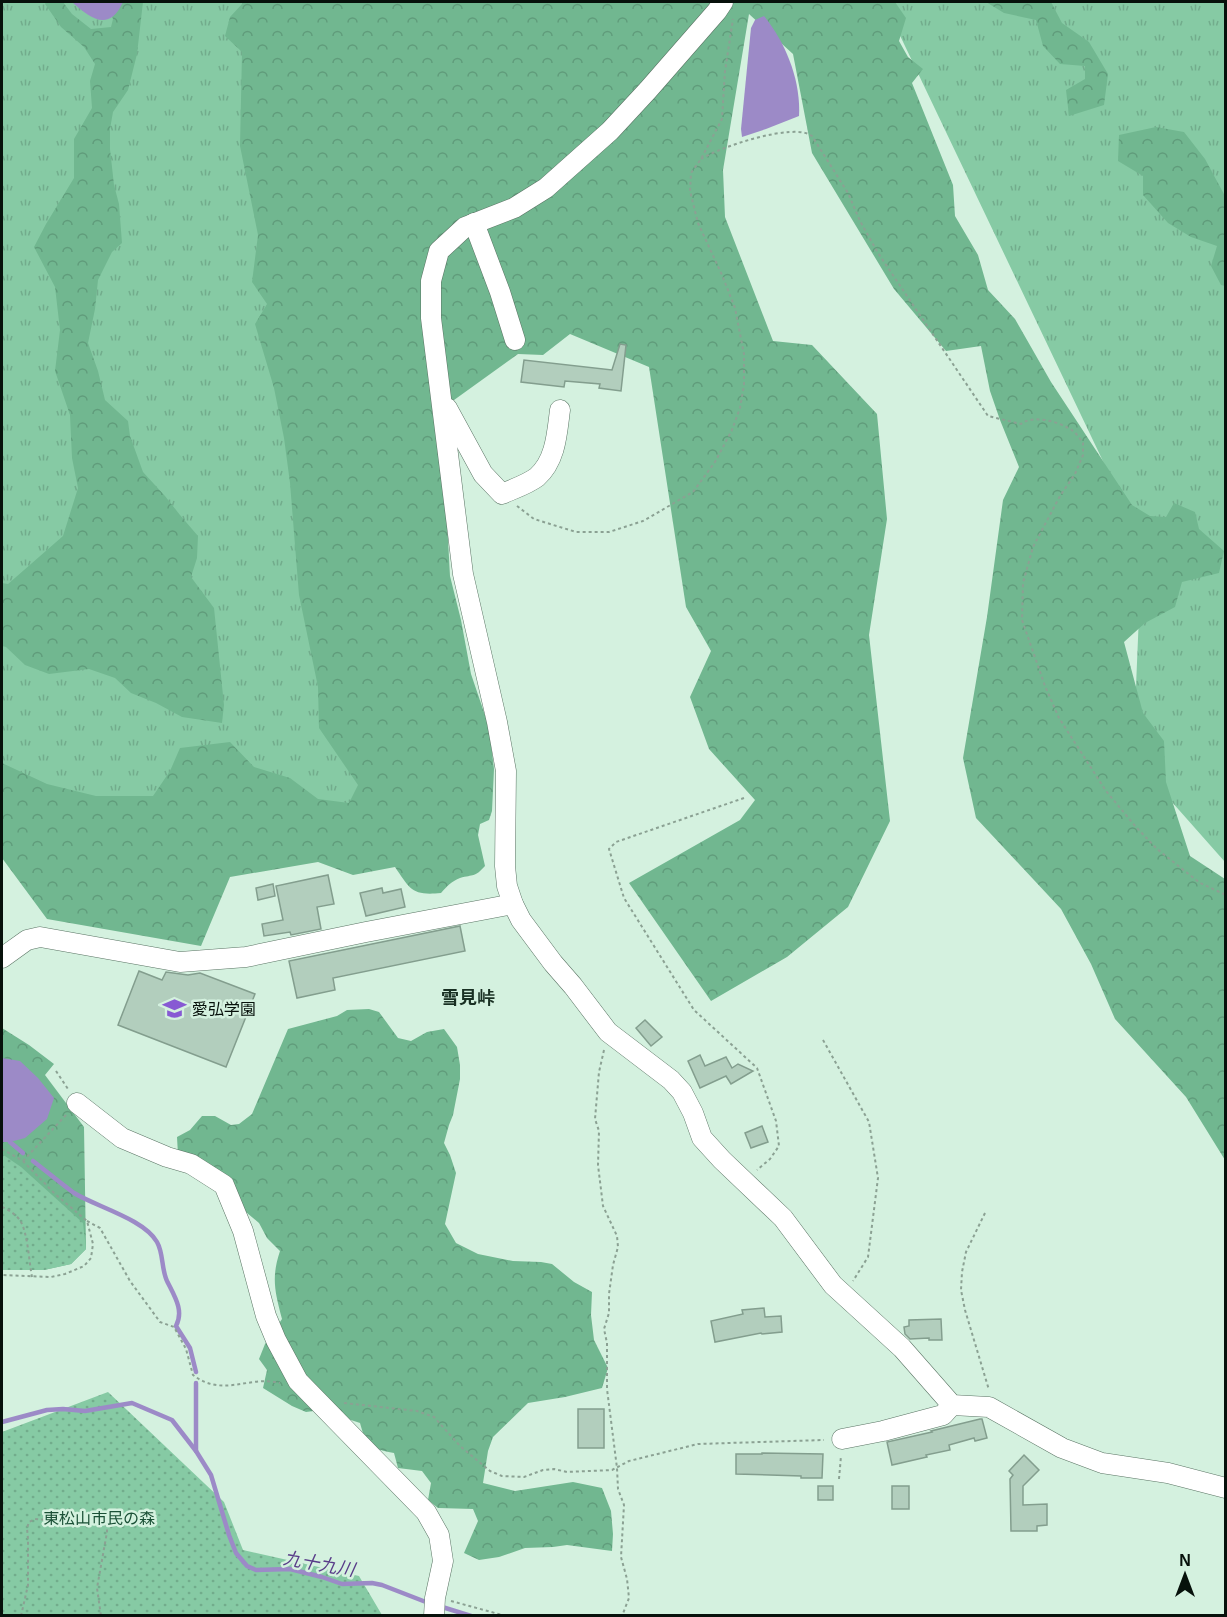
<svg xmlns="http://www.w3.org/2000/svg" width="1227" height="1617" viewBox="0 0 1227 1617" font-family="Arial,'Noto Sans JP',sans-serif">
  <defs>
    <pattern id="grass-tufts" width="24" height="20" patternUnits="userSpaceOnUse" patternTransform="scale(1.5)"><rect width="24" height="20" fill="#86caa4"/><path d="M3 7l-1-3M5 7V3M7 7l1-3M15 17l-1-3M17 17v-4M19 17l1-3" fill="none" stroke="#72ac8c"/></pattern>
    <pattern id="forest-crowns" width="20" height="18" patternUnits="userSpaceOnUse" patternTransform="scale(1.5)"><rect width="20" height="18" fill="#71b790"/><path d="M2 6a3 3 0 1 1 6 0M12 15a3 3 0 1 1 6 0" fill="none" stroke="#609c7b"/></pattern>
    <pattern id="park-dots" width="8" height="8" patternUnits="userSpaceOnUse" patternTransform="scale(1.5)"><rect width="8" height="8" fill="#86caa4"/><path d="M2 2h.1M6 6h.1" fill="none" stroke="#72ac8c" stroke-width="1.8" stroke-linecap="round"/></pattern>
  </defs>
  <rect width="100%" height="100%" fill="#d4f1df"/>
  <g fill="url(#grass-tufts)">
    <path d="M2 2H315L401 816 2 792Z"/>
    <path d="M884 2H1225V862L1133 758 1142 543Z"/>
  </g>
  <g fill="url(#forest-crowns)">
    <path d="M46 2H63L72 14 91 29 111 27 113 19 110 11V2H143L137 54 128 90 113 112 110 129V149L114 185 119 204 122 243 112 252 98 280 95 309 88 343 98 371 105 400 128 421 130 436 143 472 165 496 180 515 198 536 197 558 191 577 214 608 224 705 222 723 182 717 156 703 131 693 115 678 89 669 49 674 25 665 6 647 2 646V583L8 584 63 536 78 488 72 458 70 415 55 371 60 330 55 287 34 247 46 224 74 178V139L92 108 90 81 95 64 84 47 61 27 45 4Z"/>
    <path d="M242 2H895L906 18 899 41 908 57 923 69 912 83 953 185 955 216 978 255 988 290 1015 319 1051 382 1132 505 1150 516 1166 517 1174 503 1195 512 1199 529 1224 551 1219 573 1182 582 1175 607 1145 623 1124 642 1143 713 1164 741 1166 782 1190 856 1225 879V1160L1186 1097 1115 1019 1091 964 1061 909 976 818 963 758 987 617 1003 500 1019 467 1000 420 990 391 981 346 946 351 894 289 812 153 793 54 749 14 723 170 725 217 773 341 812 345 877 414 887 519 869 635 890 821 848 907 787 957 711 1001 629 883 740 820 755 800 709 749 690 697 711 651 686 607 649 367 570 334 543 355 518 354 436 413 446 503 450 576 461 620 471 674 489 727 494 769 492 811 489 820 480 824 478 835 485 866C474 878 474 874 460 878 452 881 447 886 441 893 412 896 410 889 395 867L353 875 318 862 230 877 201 946 47 919 2 858V763L47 784 96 796H153L170 771 180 748 230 742 254 767 290 778 318 799 349 803 358 785 319 728 318 687 299 595 290 483 284 438 274 388 255 324 267 304 252 282 258 235 240 146 242 52 225 36 230 17 242 4Z"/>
    <path d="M986 2H1051L1062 23 1089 42 1108 74 1104 105 1069 116 1066 90 1085 79V66L1060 64 1043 46 1036 20 1004 13Z"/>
    <path d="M1156 127 1184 132 1205 159 1225 196V286L1221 285 1211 266 1217 246 1191 237 1168 223 1143 195V176L1118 161 1119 135Z"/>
    <path d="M369 1009 379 1012 398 1038 411 1041 427 1032 444 1029 457 1047 460 1065V1079L453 1115 449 1125 444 1143 450 1155 456 1173 445 1224 456 1243 478 1254 513 1261 541 1262 552 1264 574 1282 592 1292 591 1315 594 1340 608 1368 602 1388 565 1397 528 1403 493 1437 488 1451 483 1483 515 1491 573 1482 602 1488 611 1511 613 1534 612 1551 567 1545 553 1547 525 1548 499 1557 479 1560 464 1553 478 1521 473 1509 438 1508 428 1500 431 1483 422 1471 398 1468 394 1453C372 1449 366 1446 360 1423L321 1410 306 1412 292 1406 263 1388 267 1370 259 1359 265 1344 282 1319C275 1292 271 1278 280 1251L267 1238 259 1223 178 1155 177 1137 190 1130 202 1116H215L231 1125 239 1124 252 1114 288 1029 337 1016 347 1010Z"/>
    <path d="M2 1028 29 1045 54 1064 45 1075 84 1127 86 1249 71 1264 44 1270H2Z"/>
  </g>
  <g fill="url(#park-dots)">
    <path d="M2 1154 21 1167 83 1223 86 1249 71 1264 44 1270H2Z"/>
    <path d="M108 1392 224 1502 243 1550 359 1576 382 1615H2V1432Z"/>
  </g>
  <g fill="#9c8ac7">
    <path d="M72 2H123C109 33 90 18 72 2Z"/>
    <path d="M764 16C786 43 801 81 799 116L766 129 742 137 741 129 751 28 755 20Z"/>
    <path d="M2 1058 20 1061 38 1078 54 1098 47 1119 25 1138 10 1142H2Z"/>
  </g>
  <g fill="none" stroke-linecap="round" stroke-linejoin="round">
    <g stroke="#9c8ac7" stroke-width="4.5">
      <path d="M10 1142 23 1153"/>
      <path d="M33 1161C46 1171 60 1183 74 1193 97 1207 144 1219 157 1242 164 1254 161 1271 168 1283 175 1297 184 1311 176 1326L190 1348 196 1372"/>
      <path d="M196 1383V1451L211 1475 229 1535 236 1553 247 1566 256 1570 290 1569 322 1577 342 1584 372 1583 382 1585 431 1604"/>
      <path d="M2 1422 47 1410 63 1409 85 1411 132 1403 172 1420 196 1451"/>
      <path d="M439 1606 471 1616"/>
    </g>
  </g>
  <g fill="#b2cebd" stroke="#839e8e" stroke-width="1.5">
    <path d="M620 344 626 345 621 391 599 388 600 384 565 381 564 387 521 382 524 360 612 370Z"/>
    <path d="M328 875 334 904 317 907 321 929 291 935 290 932 264 936 262 924 283 920 276 886Z"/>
    <path d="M273 884 275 896 258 900 256 888Z"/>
    <path d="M382 888 383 893 401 889 405 907 366 916 360 893Z"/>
    <path d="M460 926 465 951 333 978 335 990 297 998 289 961Z"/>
    <path d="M139 971 162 980 166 972 188 975 200 973 255 994 226 1067 118 1025Z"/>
    <path d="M645 1020 662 1037 651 1046 636 1028Z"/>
    <path d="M700 1055 705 1066 726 1057 732 1068 738 1064 753 1071 731 1084 726 1076 700 1088 688 1061Z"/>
    <path d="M762 1126 768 1142 751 1148 745 1133Z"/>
    <path d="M764 1308 765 1317 781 1316 782 1332 762 1334 761 1333 715 1342 711 1321 743 1314 742 1310Z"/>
    <path d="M941 1319 942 1340H929V1338L910 1339 905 1334 904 1327 909 1326V1320Z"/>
    <rect x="578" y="1409" width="26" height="39"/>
    <path d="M980 1419H982L987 1438 975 1441 974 1438 949 1445 950 1450 926 1455 927 1457 892 1465 887 1442 932 1432 931 1431Z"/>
    <path d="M762 1453 823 1454 822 1478H801V1476L736 1474V1454H762Z"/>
    <path d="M1024 1455 1039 1470 1023 1486V1505L1047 1504V1525L1037 1526V1531H1011L1010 1479 1013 1475 1009 1471Z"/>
    <rect x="818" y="1486" width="15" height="14"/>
    <rect x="892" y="1486" width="17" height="23"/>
  </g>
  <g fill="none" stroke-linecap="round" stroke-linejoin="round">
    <defs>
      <g id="minor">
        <path d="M723 2 717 11 648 90 610 131 546 188 514 208 465 227 439 251 431 281V318L463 574 497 722 506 771 505 866 507 886 513 904 521 920 553 963 573 986 608 1032 671 1080 682 1092 693 1113 702 1138 722 1160 783 1218 833 1285 902 1348 952 1405 989 1407 1062 1448 1102 1463 1168 1473 1226 1488"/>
        <path d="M474 223 500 292 515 340"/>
        <path d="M447 408 483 474 502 494C513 489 528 484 537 477 556 460 557 433 560 410"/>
        <path d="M2 958 27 940 40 937 180 962 246 957 366 932 513 904"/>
        <path d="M77 1103 122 1138 167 1157 191 1164 224 1185 243 1231 266 1316 276 1340 298 1381 426 1512 439 1535 443 1561 435 1598 434 1616"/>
        <path d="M842 1439 883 1431 943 1415 952 1405"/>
      </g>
    </defs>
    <use href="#minor" stroke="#5a7464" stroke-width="21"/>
    <g stroke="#8ba193" stroke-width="2" stroke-dasharray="3 3" stroke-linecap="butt">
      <path d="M701 159C720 147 794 122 812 136L848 193 860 221 878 253 988 416 1021 424C1033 414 1061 422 1073 431 1077 434 1080 439 1083 443V455L1075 474 1060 496 1033 547 1023 583 1022 620 1045 686 1059 718 1106 791 1136 827 1157 849 1200 883 1226 895"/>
      <path d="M517 506 534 519 576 532H609L643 521 693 492 715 462 732 430 740 408 744 385V354L735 308 722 275 698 223 690 191 691 173 701 159 722 119 725 71 733 19"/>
      <path d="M744 798 616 842 609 849 624 898 694 1010 757 1068 776 1121 779 1146 770 1159 757 1170"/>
      <path d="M823 1040 869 1122 878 1178 868 1257 853 1281"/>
      <path d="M604 1050 599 1072 595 1119 599 1131 598 1165 603 1206 617 1236 618 1247 613 1265 609 1294V1313L604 1329 607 1343V1389L617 1468 618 1489 624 1505 621 1557 627 1579 629 1598 622 1616"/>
      <path d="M56 1071 68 1089"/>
      <path d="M2 1149 23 1161 55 1194 87 1221 93 1244 91 1258 84 1266 65 1274 51 1277 2 1275"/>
      <path d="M23 1161 66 1115"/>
      <path d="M2 1207C8 1209 18 1216 21 1222 28 1235 29 1262 32 1277"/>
      <path d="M985 1213 966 1252 962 1272 961 1290 965 1310 989 1390"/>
      <path d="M87 1221 100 1228 130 1281 160 1322 174 1327 186 1349 193 1375C223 1398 249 1375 280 1383"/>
      <path d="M344 1403 417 1411 434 1417 460 1446 490 1471 502 1476 524 1477 543 1470 554 1469 567 1472 612 1470 629 1461 698 1444 824 1440"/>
      <path d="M839 1479 841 1456"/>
      <path d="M451 1601 506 1616"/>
      <path d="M21 1616 28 1585V1539L27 1528 29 1522 35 1519 76 1522 97 1519 103 1522 107 1526V1532L97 1588 101 1616"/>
    </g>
    <use href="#minor" stroke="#fff" stroke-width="20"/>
  </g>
  <defs>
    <symbol id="school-bare" viewBox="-9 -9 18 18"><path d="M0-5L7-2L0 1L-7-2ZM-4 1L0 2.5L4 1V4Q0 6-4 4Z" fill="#875ad3" stroke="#d4f1df" stroke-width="2.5" paint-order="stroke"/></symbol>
  </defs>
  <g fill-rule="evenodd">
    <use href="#school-bare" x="158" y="992" width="33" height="33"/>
  </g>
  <g text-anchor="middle" stroke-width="5" stroke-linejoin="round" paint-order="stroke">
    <g font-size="16" fill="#07110b" stroke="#d4f1df" text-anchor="start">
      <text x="192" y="1015">愛弘学園</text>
    </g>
    <g font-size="16" fill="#1a5036" stroke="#d4f1df">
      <text x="99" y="1524">東松山市民の森</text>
    </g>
    <g font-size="18" font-weight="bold" fill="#193023" stroke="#d4f1df">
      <text x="468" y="1004">雪見峠</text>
    </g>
    <g font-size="18" font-style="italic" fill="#593d89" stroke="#d4f1df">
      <text transform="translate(319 1564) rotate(10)" y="6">九十九川</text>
    </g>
  </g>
  <rect width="1227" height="1617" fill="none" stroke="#07110b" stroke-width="6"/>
  <g transform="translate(1185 1575)" stroke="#d4f1df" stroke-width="4.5" paint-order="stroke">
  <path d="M0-4.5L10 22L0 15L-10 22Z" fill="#07110b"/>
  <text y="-9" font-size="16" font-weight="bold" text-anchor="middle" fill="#07110b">N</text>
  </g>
</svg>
